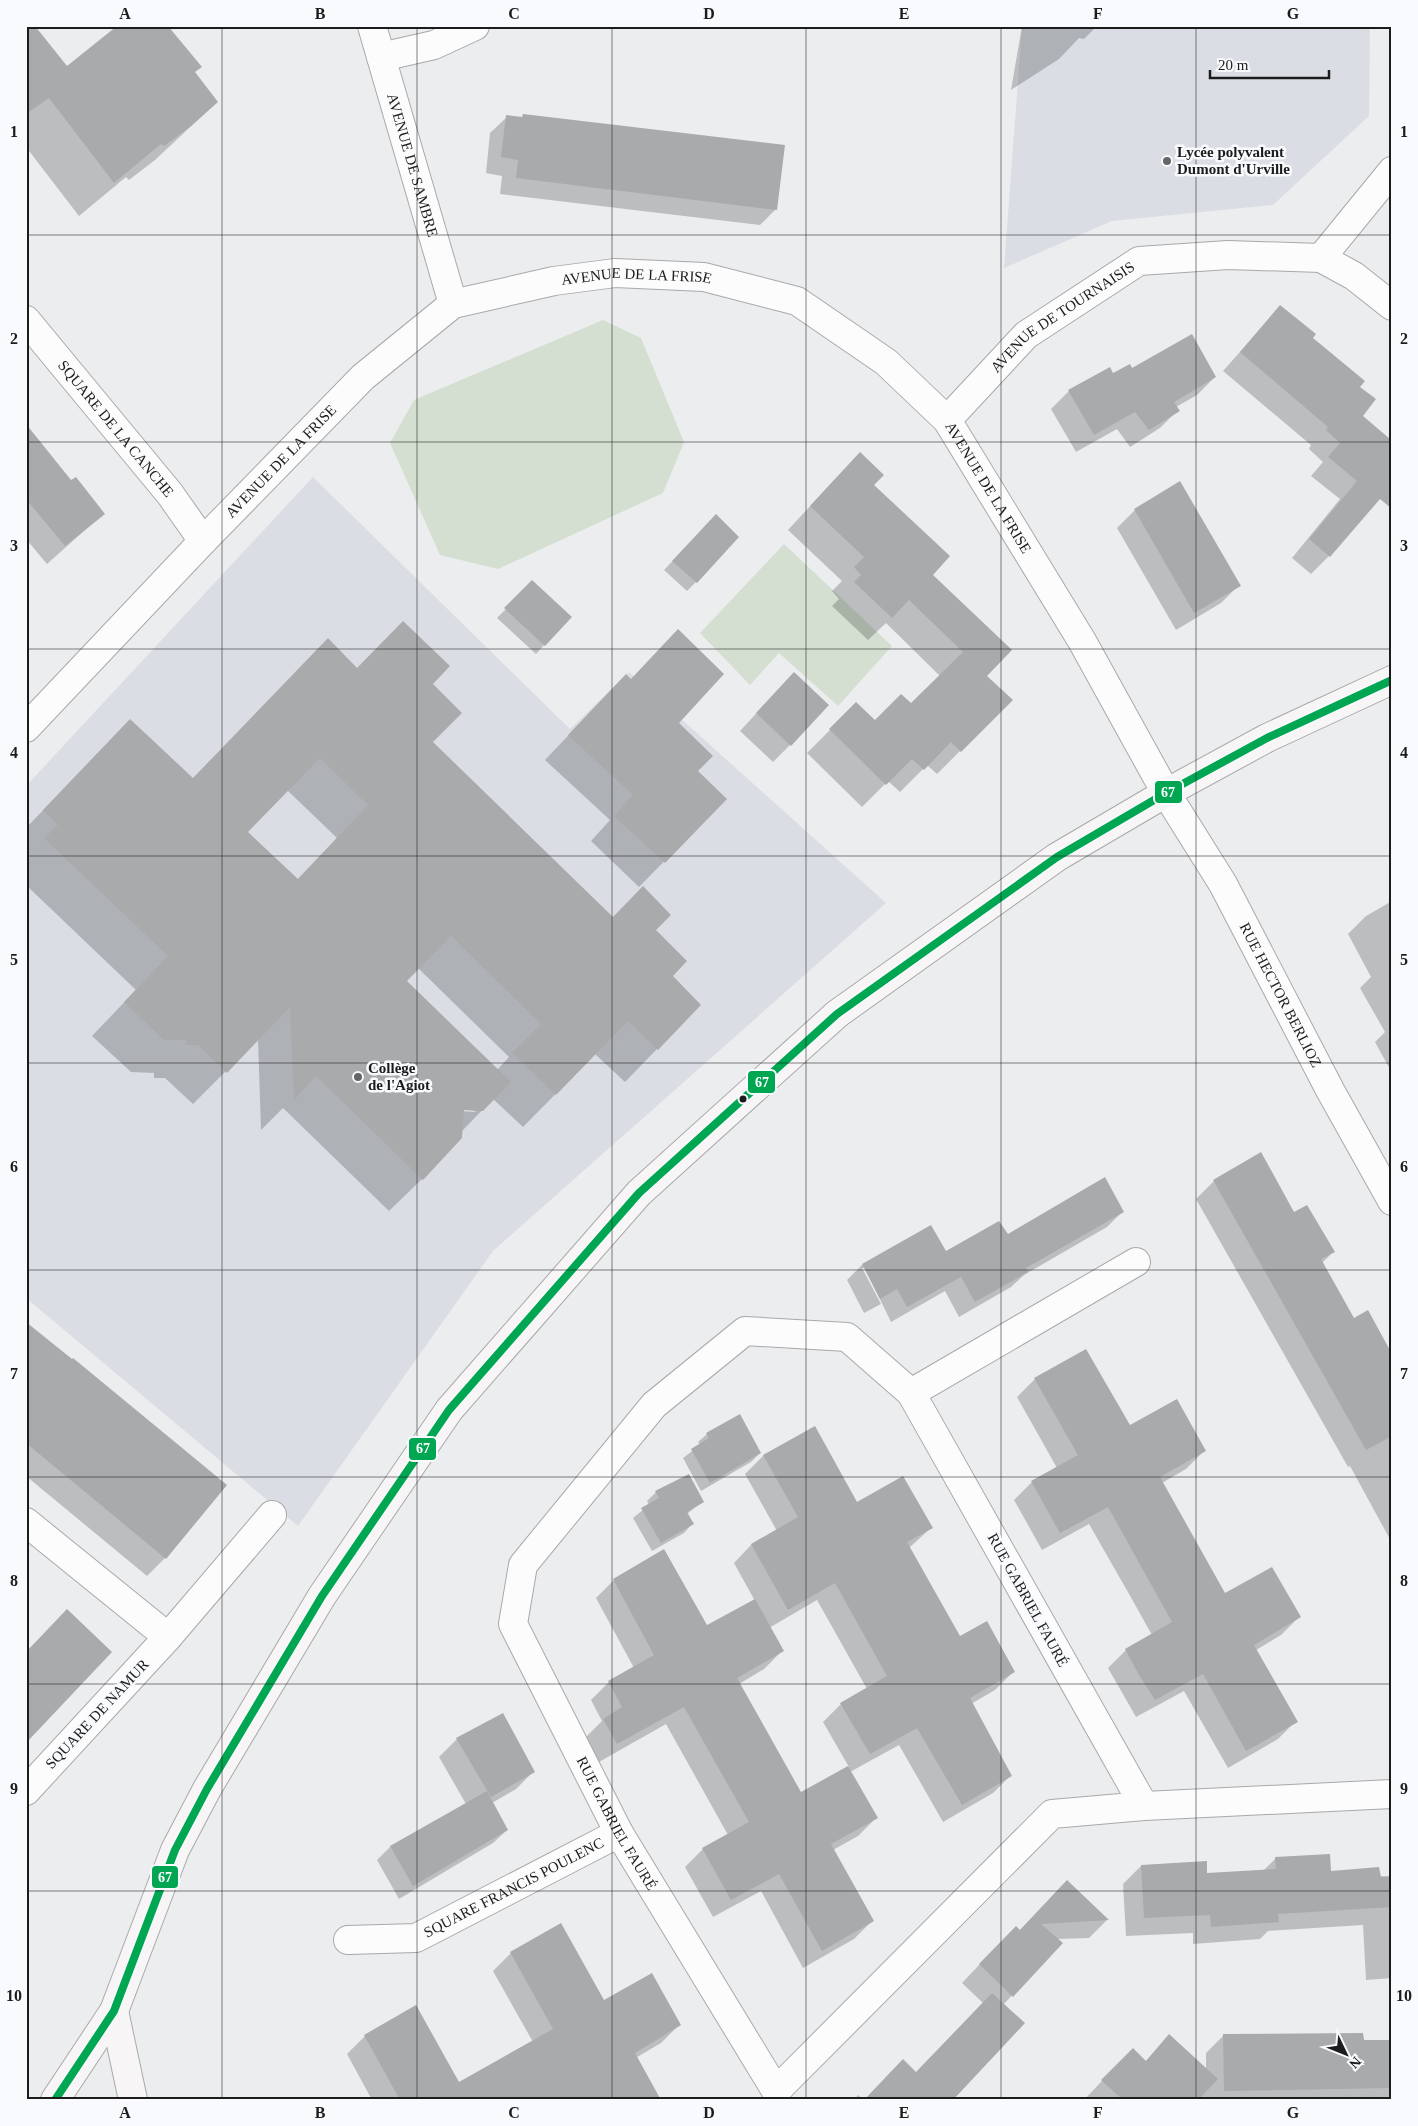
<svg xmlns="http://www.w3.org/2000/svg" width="1418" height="2126" viewBox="0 0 1418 2126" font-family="'Times New Roman',serif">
  <rect width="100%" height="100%" fill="#ecedef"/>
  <g fill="#dadee4">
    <path d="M1022 26H1370L1369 116 1273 205 1112 221 1004 268Z"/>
    <path d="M313 477 570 729 629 672 886 903 493 1251 298 1526 26 1298V786Z"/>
  </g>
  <g fill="#d4dfd1">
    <path d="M603 320 641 338 684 442 663 493 498 569 440 555 390 443 414 400Z"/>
    <path d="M784 544 892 646 838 706 779 653 750 685 700 633Z"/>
  </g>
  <g fill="#0003" fill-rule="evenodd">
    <path d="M26 26 67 68 194 73 217 102 155 160 129 180 126 177 79 216 26 147Z"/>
    <path d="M1022 26H1097L1084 39 1079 38 1059 59 1011 90Z"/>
    <path d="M507 117 776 209 760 225 500 194 502 176 486 173 490 133Z"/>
    <path d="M1280 307 1359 387 1361 416 1392 442 1329 556 1311 574 1292 558 1340 499 1311 476 1323 462 1309 449 1311 445 1223 371Z"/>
    <path d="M1132 370 1215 377 1197 395 1176 407 1178 410 1160 428 1130 447 1117 429 1076 452 1051 409 1069 391Z"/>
    <path d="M26 426 71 482 103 514 47 564 26 539Z"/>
    <path d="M837 477 873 485 932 575 986 676 1011 700 937 774 927 765 900 792 888 781 862 807 807 753 856 704 875 721 911 705 940 676 886 623 868 640 832 606 839 599 832 591 842 581 788 530Z"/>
    <path d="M1135 510 1239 585 1221 603 1176 630 1117 528Z"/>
    <path d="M707 525 696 582 687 591 664 570Z"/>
    <path d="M532 582 544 645 536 654 497 618Z"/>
    <path d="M357 670 431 684V742L613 918 655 930 671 976 657 1049 625 1082 595 1054 523 1127 493 1099 462 1131 422 1179 389 1211 283 1108 261 1130 258 1039 193 1104 165 1078H154V1073L131 1072 92 1036 136 990 26 885V828L98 753 192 779ZM287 790 337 838 297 880 247 832ZM418 968 509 1057 497 1070 405 982ZM458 1109 473 1110 476 1112 458 1111Z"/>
    <path d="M777 691 790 745 773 762 740 731Z"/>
    <path d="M602 700 677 724 696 771 725 799 639 887 591 841 610 820 545 760Z"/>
    <path d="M1392 901V1021L1389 1022 1392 1026V1073L1375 1042 1385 1032 1360 988 1371 977 1348 934 1366 916Z"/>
    <path d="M1214 1181 1294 1214 1333 1252 1322 1263 1392 1387V1543L1350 1466 1348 1467 1196 1199Z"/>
    <path d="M1122 1212 1107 1227 1024 1275 1011 1287 959 1317 945 1291 891 1322 865 1268H862L881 1304 864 1313 847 1280 862 1265 930 1226 945 1253 1007 1236Z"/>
    <path d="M26 1323 165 1558 147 1576 26 1476Z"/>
    <path d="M1035 1379 1130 1427 1204 1451 1186 1469 1162 1483 1225 1594 1299 1617 1281 1635 1256 1650 1296 1721 1278 1739 1228 1768 1184 1691 1136 1717 1108 1668 1126 1650 1152 1635 1129 1594 1089 1524 1042 1550 1014 1500 1032 1482 1057 1468 1017 1397Z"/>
    <path d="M814 1427 857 1504 931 1528 909 1548 960 1638 1013 1672 995 1690 971 1704 1011 1775 993 1793 943 1822 899 1745 850 1772 876 1818 858 1836 833 1850 872 1921 854 1939 803 1968 761 1891 713 1917 685 1867 703 1849 728 1835 666 1724 599 1762 585 1738 602 1721 591 1700 609 1682 634 1668 596 1598 614 1580 706 1627 755 1601 734 1563 751 1545 777 1531 745 1474 763 1456ZM817 1600 867 1689 841 1704 823 1722 849 1767 801 1794 739 1684 764 1669 782 1651 769 1628Z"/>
    <path d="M707 1434 760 1453 751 1462 701 1491 683 1458 700 1445 698 1442Z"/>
    <path d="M688 1475 703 1501 687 1514 692 1524 684 1533 652 1551 633 1518 649 1505 647 1501 656 1492Z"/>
    <path d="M457 1739 534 1771 516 1789 492 1803 507 1830 493 1843 399 1899 377 1860 390 1847 466 1804 439 1757Z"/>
    <path d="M1276 1858 1330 1872 1392 1877V1978L1366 1980 1363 1925 1268 1931 1260 1939 1193 1944V1933L1126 1936 1123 1884 1141 1866 1206 1874 1263 1871Z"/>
    <path d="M1067 1881 1107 1920 1089 1938 1057 1939 1061 1943 1003 2005 915 2074 983 2003 962 1983 998 1945 1019 1931Z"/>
    <path d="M511 1953 604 2002 679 2025 661 2043 564 2100H372L347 2054 365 2036 458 2083 533 2042 493 1971Z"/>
    <path d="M1169 2036 1206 2069V2053L1223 2036 1392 2041V2100H1084L1115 2067 1145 2062Z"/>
    <path d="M858 2095 864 2100H854Z"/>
  </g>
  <g fill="#a9aaab" fill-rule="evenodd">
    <path d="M26 26H35L67 66 117 26H168L202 67 195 72 218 102 191 126 164 146 161 144 114 183 49 98 26 114Z"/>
    <path d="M523 114 785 145 777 210 516 178 518 160 501 157 506 115 522 117Z"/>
    <path d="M1280 305 1316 334 1313 338 1365 381 1360 387 1376 399 1363 416 1390 439 1392 438V509L1380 499 1330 557 1309 539 1357 481 1328 457 1340 443 1326 430 1328 427 1240 352Z"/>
    <path d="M1192 334 1216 377 1174 402 1180 411 1149 430 1135 412 1094 435 1068 390 1110 367 1113 373 1130 364 1132 368Z"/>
    <path d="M26 424 71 480 76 477 105 514 65 546 26 499Z"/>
    <path d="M860 452 884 475 874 485 950 556 933 575 1012 650 987 676 1013 700 961 752 951 742 924 770 912 759 886 785 829 729 856 702 875 720 901 694 911 703 963 652 909 600 892 618 854 582 861 575 854 567 864 557 810 506Z"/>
    <path d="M1180 481 1241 586 1194 613 1134 509Z"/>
    <path d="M716 514 739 537 697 583 672 561Z"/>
    <path d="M532 580 572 617 545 646 504 608Z"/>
    <path d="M403 621 450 666 433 684 462 713 433 742 613 917 643 886 671 915 656 930 687 961 673 976 701 1005 658 1050 628 1021 556 1095 512 1053 541 1024 451 936 407 981 511 1082 483 1111 464 1110 462 1138 423 1180 316 1076 294 1100 290 1007 227 1073 198 1045H186V1040H164L124 1002 168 956 44 838 58 825 43 810 130 719 193 778 328 638 357 668ZM320 758 368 805 298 879 248 832Z"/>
    <path d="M678 629 724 674 679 723 713 756 698 771 727 799 665 863 614 816 633 795 568 735 626 674 631 679Z"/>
    <path d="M794 672 829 705 791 746 756 713Z"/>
    <path d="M1261 1152 1294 1212 1307 1205 1335 1252 1321 1259 1354 1318 1368 1310 1392 1354V1436L1366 1450 1213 1180Z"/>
    <path d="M1105 1177 1124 1212 1026 1268 1028 1272 975 1302 961 1277 907 1307 897 1289 880 1299 862 1264 931 1225 946 1251 999 1221 1008 1234Z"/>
    <path d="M26 1322 72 1359 73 1358 227 1485 166 1559 26 1443Z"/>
    <path d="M1086 1349 1130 1425 1177 1399 1206 1451 1160 1477 1225 1593 1272 1567 1301 1617 1254 1645 1298 1722 1246 1751 1203 1674 1155 1700 1139 1675 1125 1649 1172 1622 1108 1507 1060 1533 1031 1481 1078 1455 1034 1378Z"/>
    <path d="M740 1414 761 1453 710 1483 691 1449 709 1438 706 1433Z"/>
    <path d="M815 1426 857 1502 903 1476 933 1528 907 1542 960 1636 987 1621 1015 1672 970 1698 1012 1776 962 1805 917 1728 870 1754 840 1703 887 1676 835 1583 788 1610 751 1544 798 1517 763 1455Z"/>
    <path d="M689 1474 704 1502 687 1512 694 1524 661 1543 641 1508 659 1498 655 1491Z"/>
    <path d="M664 1549 707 1625 755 1599 784 1651 737 1678 801 1792 848 1766 878 1818 831 1844 874 1921 822 1951 779 1874 731 1900 702 1848 749 1822 684 1707 617 1744 603 1719 622 1707 608 1681 654 1655 613 1579Z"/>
    <path d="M67 1609 112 1652 26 1743V1652Z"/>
    <path d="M503 1713 535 1772 491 1797 456 1738Z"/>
    <path d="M487 1791 508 1830 413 1886 390 1846Z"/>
    <path d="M1330 1854 1331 1871 1379 1867 1381 1877 1392 1876V1907L1278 1914 1279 1922 1211 1927 1210 1915 1144 1918 1141 1865 1207 1861V1873L1276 1869 1275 1857Z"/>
    <path d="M1067 1880 1109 1920 1041 1924 1063 1943 1013 1997 979 1964 1016 1926 1020 1930Z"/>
    <path d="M561 1923 604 2000 652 1973 667 2000 681 2025 635 2053 661 2100H400L364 2035 416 2005 459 2082 553 2029 510 1952Z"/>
    <path d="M992 1993 1025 2023 953 2100H864L903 2059 916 2072Z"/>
    <path d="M1363 2033 1364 2040H1392V2088L1224 2091 1223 2034Z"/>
    <path d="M1169 2034 1218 2079 1198 2100H1123L1101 2080 1133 2048 1146 2061Z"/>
  </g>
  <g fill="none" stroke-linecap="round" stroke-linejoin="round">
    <defs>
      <g id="street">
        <path id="s1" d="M372 26 453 304"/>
        <path d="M381 57 434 45 475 26"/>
        <path d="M1321 258 1392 171"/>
        <path id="s2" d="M26 320 170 494 203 541"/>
        <path id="s3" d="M947 420 1026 335 1139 261 1228 255 1321 258 1354 276 1392 306"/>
        <path id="s4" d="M26 728 203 541 363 377 453 304 554 281 615 273 704 277 797 301 886 362 947 420 1082 641 1166 793 1223 884 1330 1090 1392 1201"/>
        <path d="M911 1393 1136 1262"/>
        <path d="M26 1522 168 1637 26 1791"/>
        <path d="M168 1637 272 1515"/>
        <path id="s5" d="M1144 1806 911 1393 847 1337 745 1331 654 1405 523 1565 513 1624 619 1833 776 2091 1052 1814 1144 1806 1392 1794"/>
        <path id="s6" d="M348 1940 416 1938 619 1833"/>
      </g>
      <g id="secondary">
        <path d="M114 2011 133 2100"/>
        <path d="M55 2100 114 2011 175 1850 207 1789 322 1596 449 1410 639 1193 837 1014 1057 857 1166 793 1267 738 1392 680"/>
      </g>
    </defs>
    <use href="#street" stroke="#a8a9ab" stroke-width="30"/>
    <use href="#secondary" stroke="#a8a9ab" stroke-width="30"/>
    <use href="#street" stroke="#fcfcfd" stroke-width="28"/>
    <use href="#secondary" stroke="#f8f5f6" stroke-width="28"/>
    <defs>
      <path id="bus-1" d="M55 2100 114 2011 175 1850 207 1789 322 1596 449 1410 639 1193 837 1014 1057 857 1166 793 1267 738 1392 680"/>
    </defs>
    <use href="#bus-1" stroke="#f8fafd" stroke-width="11"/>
    <use href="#bus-1" stroke="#00a651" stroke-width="8"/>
  </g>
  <path fill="none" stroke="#1c1c1d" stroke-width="1" stroke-opacity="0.55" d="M222 26V2100M417 26V2100M612 26V2100M806 26V2100M1001 26V2100M1196 26V2100M26 235H1392M26 442H1392M26 649H1392M26 856H1392M26 1063H1392M26 1270H1392M26 1477H1392M26 1684H1392M26 1891H1392"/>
  <g fill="#656566" stroke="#f8fafd" stroke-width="2">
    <circle cx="1167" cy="161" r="5"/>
    <circle cx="358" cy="1077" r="5"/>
  </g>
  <circle fill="#1c1c1d" stroke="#f8fafd" stroke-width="2" cx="743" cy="1099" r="4.5"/>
  <g text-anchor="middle" stroke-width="5" stroke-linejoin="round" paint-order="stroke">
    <g font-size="15" font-weight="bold" fill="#1c1c1d" stroke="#f8fafd" text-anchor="start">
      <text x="1177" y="157">Lycée polyvalent<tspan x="1177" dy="17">Dumont d'Urville</tspan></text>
      <text x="368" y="1073">Collège<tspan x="368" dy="17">de l'Agiot</tspan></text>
    </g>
    <g font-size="15" fill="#1c1c1d" stroke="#f8fafd">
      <text dy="5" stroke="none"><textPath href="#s1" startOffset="145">AVENUE DE SAMBRE</textPath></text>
      <text dy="5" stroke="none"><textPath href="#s4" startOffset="789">AVENUE DE LA FRISE</textPath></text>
      <text dy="5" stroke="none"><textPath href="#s3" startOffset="156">AVENUE DE TOURNAISIS</textPath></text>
      <text dy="5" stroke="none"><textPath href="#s2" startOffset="141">SQUARE DE LA CANCHE</textPath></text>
      <text dy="5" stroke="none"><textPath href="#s4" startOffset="369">AVENUE DE LA FRISE</textPath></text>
      <text dy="5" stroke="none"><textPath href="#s4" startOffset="1224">AVENUE DE LA FRISE</textPath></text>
      <text dy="5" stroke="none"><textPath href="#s4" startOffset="1810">RUE HECTOR BERLIOZ</textPath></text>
      <text transform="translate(1028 1600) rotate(61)" y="5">RUE GABRIEL FAURÉ</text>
      <text transform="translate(97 1714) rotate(-47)" y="5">SQUARE DE NAMUR</text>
      <text dy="5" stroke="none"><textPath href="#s5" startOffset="1270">RUE GABRIEL FAURÉ</textPath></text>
      <text dy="5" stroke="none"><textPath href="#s6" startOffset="178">SQUARE FRANCIS POULENC</textPath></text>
    </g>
  </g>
  <g stroke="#f8fafd" stroke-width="2">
    <rect x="1154" y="780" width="29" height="24" rx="5" fill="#00a651"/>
    <rect x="747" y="1070" width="29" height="24" rx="5" fill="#00a651"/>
    <rect x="408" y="1437" width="29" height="24" rx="5" fill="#00a651"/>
    <rect x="151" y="1865" width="28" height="24" rx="5" fill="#00a651"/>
  </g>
  <g font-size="14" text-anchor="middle" font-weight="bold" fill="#fff">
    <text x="1168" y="797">67</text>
    <text x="762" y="1087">67</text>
    <text x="423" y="1453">67</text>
    <text x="165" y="1882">67</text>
  </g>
  <rect width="1418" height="2126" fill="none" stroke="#f8fafd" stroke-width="55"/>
  <g transform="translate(1346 2054) rotate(133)" stroke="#f8fafd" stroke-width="4" paint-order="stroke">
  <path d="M0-4L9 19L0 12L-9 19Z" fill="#1c1c1d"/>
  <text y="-8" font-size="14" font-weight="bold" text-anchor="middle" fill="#1c1c1d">N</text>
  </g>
  <path d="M1210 70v8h119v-8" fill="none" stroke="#1c1c1d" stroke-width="2.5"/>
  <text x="1218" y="70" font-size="15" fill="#1c1c1d" stroke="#f8fafd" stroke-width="4" paint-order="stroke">20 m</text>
  <rect x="28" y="28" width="1362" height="2070" fill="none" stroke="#1c1c1d" stroke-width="2"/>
  <g font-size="16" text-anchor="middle" font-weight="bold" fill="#1c1c1d">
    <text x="125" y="19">A</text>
    <text x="320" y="19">B</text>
    <text x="514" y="19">C</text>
    <text x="709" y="19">D</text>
    <text x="904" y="19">E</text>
    <text x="1098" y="19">F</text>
    <text x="1293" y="19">G</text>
    <text x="14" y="137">1</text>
    <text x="1404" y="137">1</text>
    <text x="14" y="344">2</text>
    <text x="1404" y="344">2</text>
    <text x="14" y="551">3</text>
    <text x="1404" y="551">3</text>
    <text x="14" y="758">4</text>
    <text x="1404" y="758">4</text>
    <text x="14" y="965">5</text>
    <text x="1404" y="965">5</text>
    <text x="14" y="1172">6</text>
    <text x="1404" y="1172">6</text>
    <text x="14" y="1379">7</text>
    <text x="1404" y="1379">7</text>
    <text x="14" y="1586">8</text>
    <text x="1404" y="1586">8</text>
    <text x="14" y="1794">9</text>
    <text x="1404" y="1794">9</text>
    <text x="14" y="2001">10</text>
    <text x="1404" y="2001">10</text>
    <text x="125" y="2118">A</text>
    <text x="320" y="2118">B</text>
    <text x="514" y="2118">C</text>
    <text x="709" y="2118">D</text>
    <text x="904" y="2118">E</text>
    <text x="1098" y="2118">F</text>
    <text x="1293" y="2118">G</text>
  </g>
</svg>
